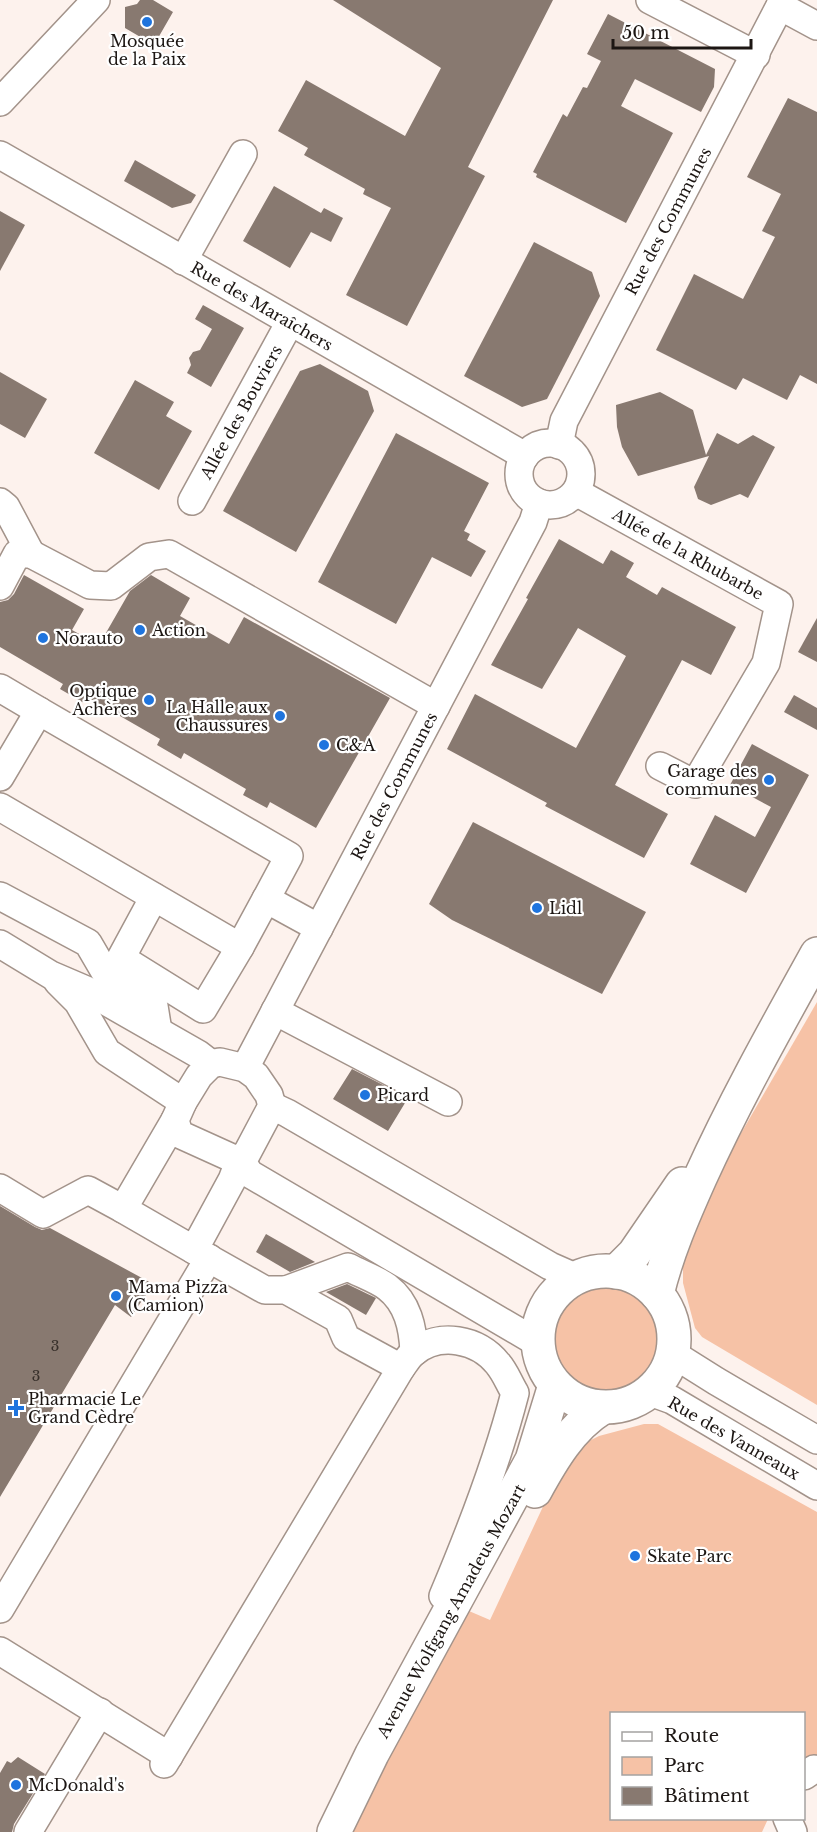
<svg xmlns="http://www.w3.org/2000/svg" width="817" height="1832" viewBox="0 0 817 1832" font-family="'Libre Baskerville',serif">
  <rect width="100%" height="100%" fill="#fdf2ed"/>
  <g fill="#f6c2a6">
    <path d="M817 1002V1405L702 1337 695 1328 683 1283V1265L693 1234 736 1142Z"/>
    <circle cx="605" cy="1339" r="55"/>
    <path d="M644 1424H658L817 1512V1765L804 1776V1714H612V1818L768 1819 762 1832H339L455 1605 490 1620 569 1451 599 1436Z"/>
  </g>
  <g fill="#887970">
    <path d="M140 0H153L173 12 154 45 125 28V7L137 4Z"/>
    <path d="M333 0H553L468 167 485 176 407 326 346 295 391 208 363 194 365 189 304 155 308 148 278 131 306 80 405 136 441 68Z"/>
    <path d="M608 14 715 69 714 87 701 112 635 79 621 106 673 133 626 223 536 177 537 174 533 172 563 114 567 117 583 87 587 88 601 61 587 54Z"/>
    <path d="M788 98 817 112V384L800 375 787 400 743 378 736 390 656 350 694 274 743 299 775 237 762 231 781 194 747 177Z"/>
    <path d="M135 160 196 195 191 203 172 208 124 181Z"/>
    <path d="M274 186 321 213 324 208 343 218 331 242 311 232 290 268 243 241Z"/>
    <path d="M0 211 25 225 0 271Z"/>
    <path d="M534 242 592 272 600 296 547 399 522 407 464 376Z"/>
    <path d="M203 305 244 328 211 387 187 373 191 365 189 358 193 352 200 350 212 329 195 319Z"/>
    <path d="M320 364 368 391 374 411 296 552 223 511 300 371Z"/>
    <path d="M0 372 47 399 25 438 0 424Z"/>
    <path d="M135 380 174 402 166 416 192 431 159 490 94 453Z"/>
    <path d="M660 392 693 410 706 455 717 433 738 444 753 435 775 447 748 498 740 494 711 505 698 499 694 487 709 456 638 476 622 447 617 427 616 405Z"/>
    <path d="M396 433 489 483 464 531 470 534 467 540 486 551 471 577 432 557 396 624 318 582Z"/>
    <path d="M559 539 603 564 611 550 634 563 626 577 657 595 662 587 736 627 711 675 682 660 615 785 668 814 644 858 545 806 547 803 447 749 475 694 576 748 626 656 578 628 542 689 491 665 528 599 526 598Z"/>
    <path d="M24 575 84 609 72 630 99 645 130 591 151 575 190 598 180 616 229 644 244 617 390 698 316 828 270 802 267 808 243 795 246 789 184 753 181 759 157 745 160 739 87 697 84 703 60 689 63 684 0 647V602L8 600 14 594Z"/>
    <path d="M817 618V662L798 652Z"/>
    <path d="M794 695 817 708V730L784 712Z"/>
    <path d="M752 744 809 775 746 893 690 864 715 815 755 837 771 807 730 785Z"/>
    <path d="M473 822 646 912 602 994 452 920 429 904Z"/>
    <path d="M352 1069 385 1086 382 1090 405 1103 388 1131 333 1099Z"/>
    <path d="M0 1206 35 1227 42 1230 50 1228 153 1284 131 1317 115 1305 0 1497Z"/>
    <path d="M266 1234 315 1262 290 1272 256 1252Z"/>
    <path d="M347 1284 376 1298 366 1315 326 1292Z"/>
    <path d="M18 1757 45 1774 14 1824 12 1832H0V1773L7 1761 11 1763Z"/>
  </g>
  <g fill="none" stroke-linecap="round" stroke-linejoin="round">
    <defs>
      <g id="minor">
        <path d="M650 0 756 55"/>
        <path d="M780 6 817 26"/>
        <path d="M0 102 96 0"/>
        <path d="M0 155 525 456"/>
        <path d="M183 261 243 154"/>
        <circle cx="550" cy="474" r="31"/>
        <path d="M559 445 564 421 783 0"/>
        <path d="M576 492 779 604 766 663 695 784 660 766"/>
        <path d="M192 501 290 322"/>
        <path d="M0 502 6 507 31 554"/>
        <path d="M0 586 17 554H31L90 585 111 586 149 557 169 554 436 706"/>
        <path d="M0 688 39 711"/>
        <path d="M0 777 39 711 289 856 266 899"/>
        <path d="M0 807 240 947 266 899 319 928"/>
        <path d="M0 896 88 943 109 979 154 1006 158 1031"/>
        <path d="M154 897 121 958 203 1009 240 947"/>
        <path d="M0 944 51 975 86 990 198 1054 211 1064"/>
        <path d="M58 982 78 1002 107 1052 183 1102"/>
        <path d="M275 1011 448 1102"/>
        <path d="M220 1062 245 1068 256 1076 269 1095 272 1106 246 1155 240 1159 232 1158 179 1134 175 1120 183 1102 199 1076 211 1064Z"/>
        <path d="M245 1068 533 522 539 503"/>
        <path d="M272 1106 287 1113 550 1266 575 1277"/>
        <path d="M175 1120 123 1209 194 1250 232 1180 240 1159"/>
        <path d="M240 1159 250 1174 538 1343"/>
        <path d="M0 1188 43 1214 88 1190 123 1209"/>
        <path d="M286 1290 348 1267C361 1274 376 1279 387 1287 408 1303 413 1328 414 1352"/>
        <path d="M674 1351 681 1359 716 1381 817 1440"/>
        <path d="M401 1368C405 1363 408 1357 413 1353 439 1331 478 1339 498 1364 505 1372 509 1383 515 1393 497 1463 471 1530 443 1596"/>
        <path d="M650 1392 672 1400 817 1486"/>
        <path d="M0 1609 209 1258"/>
        <path d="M0 1651 169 1756"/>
        <path d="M164 1764 401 1368 346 1338 338 1319 286 1290H265L194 1250"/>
        <path d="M804 1776 814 1769"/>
        <path d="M787 1818 793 1832"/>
        <path d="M28 1832 100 1712"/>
      </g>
      <g id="major">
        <circle cx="606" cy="1339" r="68"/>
        <path d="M616 1272 634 1254 682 1184"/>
        <path d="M657 1294C667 1253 683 1216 700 1178 735 1101 776 1028 817 954"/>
        <path d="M535 1491C552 1460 571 1427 602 1408"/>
        <path d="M334 1832 372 1754 532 1460 555 1385"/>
      </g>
    </defs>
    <use href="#minor" stroke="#a3938a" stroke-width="30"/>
    <use href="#major" stroke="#a3938a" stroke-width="36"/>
    <use href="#minor" stroke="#fff" stroke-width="27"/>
    <use href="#major" stroke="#fff" stroke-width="33"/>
  </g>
  <g fill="#1e74de" stroke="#fff" stroke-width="2">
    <circle cx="147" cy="22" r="6"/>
    <circle cx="140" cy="630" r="6"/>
    <circle cx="43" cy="638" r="6"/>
    <circle cx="149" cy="700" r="6"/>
    <circle cx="280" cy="716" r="6"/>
    <circle cx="324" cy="745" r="6"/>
    <circle cx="769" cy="780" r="6"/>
    <circle cx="537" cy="908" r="6"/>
    <circle cx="365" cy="1095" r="6"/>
    <circle cx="116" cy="1296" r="6"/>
    <path d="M13 1399h6v6h6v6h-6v6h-6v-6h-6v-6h6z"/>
    <circle cx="635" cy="1556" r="6"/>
    <circle cx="16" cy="1785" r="6"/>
  </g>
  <g text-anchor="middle" stroke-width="4.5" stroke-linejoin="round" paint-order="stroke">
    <g font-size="14" fill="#372f2a">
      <text x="55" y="1351">3</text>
      <text x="36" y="1381">3</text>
    </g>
    <g font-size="16" fill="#1c1613" stroke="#fff" text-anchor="start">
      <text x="147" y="47" text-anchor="middle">Mosquée<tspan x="147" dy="18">de la Paix</tspan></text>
      <text x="152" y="636">Action</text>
      <text x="55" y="644">Norauto</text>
      <text x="137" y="697" text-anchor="end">Optique<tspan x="137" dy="18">Achères</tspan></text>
      <text x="268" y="713" text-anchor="end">La Halle aux<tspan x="268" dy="18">Chaussures</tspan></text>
      <text x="336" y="751">C&amp;A</text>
      <text x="757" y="777" text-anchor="end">Garage des<tspan x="757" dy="18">communes</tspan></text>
      <text x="549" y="914">Lidl</text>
      <text x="377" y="1101">Picard</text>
      <text x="128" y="1293">Mama Pizza<tspan x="128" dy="18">(Camion)</tspan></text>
      <text x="28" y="1405">Pharmacie Le<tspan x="28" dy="18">Grand Cèdre</tspan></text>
      <text x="647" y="1562">Skate Parc</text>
      <text x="28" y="1791">McDonald's</text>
    </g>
    <g font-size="16" fill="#1c1613" stroke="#fff">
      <text transform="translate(668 221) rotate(-62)" y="6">Rue des Communes</text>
      <text transform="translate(262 306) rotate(30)" y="6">Rue des Maraîchers</text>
      <text transform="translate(241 412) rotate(-61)" y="6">Allée des Bouviers</text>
      <text transform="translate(688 554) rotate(29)" y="6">Allée de la Rhubarbe</text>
      <text transform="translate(394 786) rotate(-62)" y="6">Rue des Communes</text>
      <text transform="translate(734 1438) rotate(30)" y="6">Rue des Vanneaux</text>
      <text transform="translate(451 1611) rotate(-61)" y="6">Avenue Wolfgang Amadeus Mozart</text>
    </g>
  </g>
  <rect x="610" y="1712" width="195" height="108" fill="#ffffff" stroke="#a4a2a1" stroke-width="1.5"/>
  <rect x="622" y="1732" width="30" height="9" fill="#ffffff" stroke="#a4a2a1" stroke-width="1.5"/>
  <text x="664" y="1742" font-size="18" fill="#1c1613">Route</text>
  <rect x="622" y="1757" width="30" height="18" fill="#f6c2a6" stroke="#a4a2a1" stroke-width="1.5"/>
  <text x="664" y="1772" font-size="18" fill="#1c1613">Parc</text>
  <rect x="622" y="1787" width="30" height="18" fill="#887970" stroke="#a4a2a1" stroke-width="1.5"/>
  <text x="664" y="1802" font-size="18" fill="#1c1613">Bâtiment</text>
  <path d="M613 39v9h138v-9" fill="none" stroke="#1c1613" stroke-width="3"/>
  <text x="622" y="39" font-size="18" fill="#1c1613" stroke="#ffffff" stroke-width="4.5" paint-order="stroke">50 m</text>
</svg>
